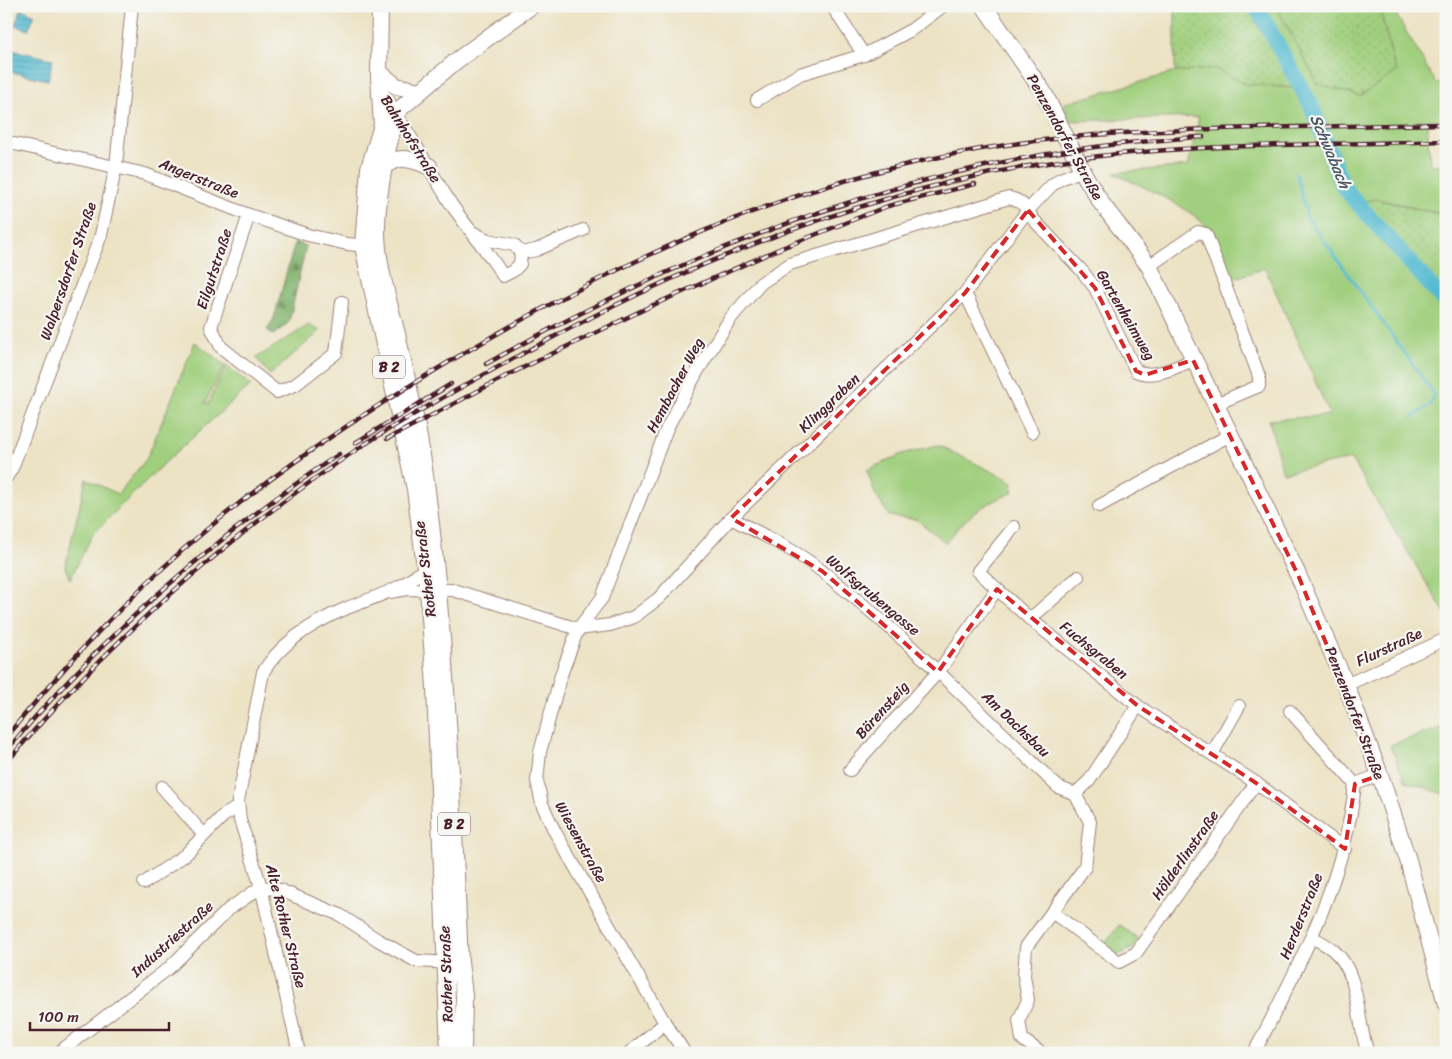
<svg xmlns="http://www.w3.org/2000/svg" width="1452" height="1059" viewBox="0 0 1452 1059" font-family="Sriracha,sans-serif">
  <defs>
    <pattern id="forest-firs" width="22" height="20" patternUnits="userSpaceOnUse" patternTransform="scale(1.25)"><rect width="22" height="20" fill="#80b26c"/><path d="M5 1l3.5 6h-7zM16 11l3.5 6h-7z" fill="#6b9059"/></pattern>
    <pattern id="park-crowns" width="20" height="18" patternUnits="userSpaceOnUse" patternTransform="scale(1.25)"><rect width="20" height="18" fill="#a0cf7d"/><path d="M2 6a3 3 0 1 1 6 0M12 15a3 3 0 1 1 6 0" fill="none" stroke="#8bb16c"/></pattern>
    <pattern id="garden-dots" width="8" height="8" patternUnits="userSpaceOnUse" patternTransform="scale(1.25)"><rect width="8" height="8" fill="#a0cf7d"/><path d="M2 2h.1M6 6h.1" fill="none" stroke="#8bb16c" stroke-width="1.8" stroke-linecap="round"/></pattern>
    <pattern id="water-rules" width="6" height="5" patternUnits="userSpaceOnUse" patternTransform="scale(1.25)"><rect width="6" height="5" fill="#52bad0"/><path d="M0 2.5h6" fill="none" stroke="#4697a9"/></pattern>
  </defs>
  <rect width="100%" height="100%" fill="#f6f6f2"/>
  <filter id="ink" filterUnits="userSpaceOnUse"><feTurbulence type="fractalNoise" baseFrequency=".02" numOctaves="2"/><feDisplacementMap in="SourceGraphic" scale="10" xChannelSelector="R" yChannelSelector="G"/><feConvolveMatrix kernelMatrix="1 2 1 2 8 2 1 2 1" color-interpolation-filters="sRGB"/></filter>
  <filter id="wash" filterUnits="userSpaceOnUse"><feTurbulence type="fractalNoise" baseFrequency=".0096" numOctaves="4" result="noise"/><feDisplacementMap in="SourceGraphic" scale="20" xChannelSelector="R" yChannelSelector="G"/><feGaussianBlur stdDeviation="1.12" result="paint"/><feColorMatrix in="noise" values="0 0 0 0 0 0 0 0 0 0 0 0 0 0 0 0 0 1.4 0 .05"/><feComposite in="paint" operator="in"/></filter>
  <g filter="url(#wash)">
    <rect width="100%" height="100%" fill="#ece3c5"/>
    <g fill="#a0cf7d" stroke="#757754">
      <path d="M1247 6H1276L1318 84 1396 72 1379 6H1397V16L1436 83H1446V119L1427 120 1430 165 1446 164V213C1418 213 1389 195 1361 202L1446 297V615L1351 459 1283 473 1269 420 1330 415 1265 268 1229 280C1223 265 1220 246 1211 233 1197 209 1139 185 1113 173L1188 166 1199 117 1071 121 1063 104 1175 72 1215 69 1246 84 1293 88Z"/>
      <path d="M309 325 320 331 270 375 256 358Z"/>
      <path d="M195 342 225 365 205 403 208 404 226 366 251 385 160 467 93 534 70 579 65 568 86 479 118 494 147 458Z"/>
      <path d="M938 445 1013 482 1012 493C981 505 966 516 946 543L917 520 889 516 875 494 867 470 902 454Z"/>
      <path d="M1446 726V795L1405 781 1390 745Z"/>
    </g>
    <path fill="url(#forest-firs)" stroke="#65684c" d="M295 242 306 246 289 322 274 335 267 330 274 318Z"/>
    <path fill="url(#park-crowns)" stroke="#757754" d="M1119 925 1139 939 1133 948 1118 955 1104 945Z"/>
    <g fill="url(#garden-dots)" stroke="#757754">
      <path d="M1175 6H1247L1294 88 1246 84 1215 69 1175 72Z"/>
      <path d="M1276 6H1379L1396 72 1360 96 1318 84Z"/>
      <path d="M1376 199 1434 213H1446V297L1361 202Z"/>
    </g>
    <g fill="url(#water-rules)" stroke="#4e6c7e">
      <path d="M21 9 35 15 28 30 15 25Z"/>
      <path d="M6 49 53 59 48 80 6 71Z"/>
    </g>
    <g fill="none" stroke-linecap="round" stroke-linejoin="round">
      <path stroke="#52bad0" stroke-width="2.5" d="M1296 173 1307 217 1434 394 1431 404 1413 417"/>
      <path stroke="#52bad0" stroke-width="16" d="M1256 6 1312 107 1344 188 1446 303"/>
    </g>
  </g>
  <g filter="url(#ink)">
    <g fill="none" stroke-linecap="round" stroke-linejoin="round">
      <defs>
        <g id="minor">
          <path d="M832 6 864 55"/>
          <path d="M757 100 800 74 864 55 911 30 943 6"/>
          <path d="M396 115C416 143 432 174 451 204 468 229 487 250 503 276L513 271 520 264 521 253 514 245 488 240 472 232"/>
          <path d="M6 142 145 174 249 215 308 235 347 244 370 246"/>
          <path d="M249 215 211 327 221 347 277 392 295 385 336 353 342 302"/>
          <path d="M521 253 536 250 583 230"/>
          <path d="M1149 266 1198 232 1206 234 1259 376V386L1216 404"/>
          <path d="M965 293 1032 432"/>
          <path d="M6 478 12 468 101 235 116 166 132 6"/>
          <path d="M1099 506 1230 435"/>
          <path d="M731 518C762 535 796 550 823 572 906 637 982 714 1058 787L1075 794"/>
          <path d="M997 589 978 571 1014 527"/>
          <path d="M390 592 408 589 453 590 578 629 610 625 634 617 659 598 731 518 965 293 1028 210 1051 186 1060 179 1083 170"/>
          <path d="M1030 619 1078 577"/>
          <path d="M1346 685 1446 639"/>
          <path d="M1138 706 1256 783"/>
          <path d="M1290 711 1355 784"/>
          <path d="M1212 754 1239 706"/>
          <path d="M850 770 938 672 997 589 1030 619 1138 706 1089 781 1075 794"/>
          <path d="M162 787 204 835"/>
          <path d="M1075 794 1090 822 1085 867 1052 912 1119 962 1136 953 1256 783 1345 849"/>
          <path d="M144 883 185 855 223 816 238 807"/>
          <path d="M1312 937C1319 941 1327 945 1333 950 1361 973 1356 1021 1368 1053"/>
          <path d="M58 1053 169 968 229 909 261 887 280 890 340 915 378 940 416 961 452 963"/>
          <path d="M299 1053 261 887 240 820 238 801 263 672C282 641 314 622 347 608 375 597 404 589 425 568"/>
          <path d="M629 1053 665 1023"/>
          <path d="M685 1053 665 1023 555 832 542 804 537 781 540 752 561 675 578 629 602 598 667 428 697 372 730 319 761 283 790 264 1009 198C1020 200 1028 208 1032 218L1082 271 1095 288 1136 371C1154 379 1176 367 1193 360"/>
          <path d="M1041 1053 1022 1039 1019 1020 1028 1000 1024 976 1026 947 1052 912"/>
          <path d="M1254 1053C1298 967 1345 882 1355 784L1380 775"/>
        </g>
        <g id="major">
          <path d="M380 6 379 77 380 93 387 102"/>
          <path d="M984 6 1044 93 1085 176 1102 204 1149 266 1298 575 1346 685 1380 775 1408 860 1446 1004"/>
          <path d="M379 72 396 86 420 91"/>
          <path d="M380 93 382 125 369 168 363 246 415 489 428 590 435 687 449 1053"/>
          <path d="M396 115C387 150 378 188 377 225 376 262 388 298 397 334 409 388 422 443 428 499 447 652 453 807 460 962L464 995 463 1053"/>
          <path d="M387 120 456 61 531 6"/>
          <path d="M385 166C400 154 412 160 429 166"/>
        </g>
      </defs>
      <use href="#minor" stroke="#9b8178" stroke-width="14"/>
      <use href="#major" stroke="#9b8178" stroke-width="18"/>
      <use href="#minor" stroke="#fff" stroke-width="12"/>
      <use href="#major" stroke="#fff" stroke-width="16"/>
      <defs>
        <g id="rail">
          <path d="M486 364C691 248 914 161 1150 141 1168 140 1186 137 1203 137"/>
          <path d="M387 439 510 374 651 306 779 249 888 206 975 184"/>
          <path d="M355 443 451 384"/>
          <path d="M6 737C68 662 135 588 211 526 297 455 391 395 488 339 644 249 803 180 981 149 1073 133 1165 130 1258 128 1320 127 1383 125 1446 124"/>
          <path d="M6 751C102 636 215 537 339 454"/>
          <path d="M6 763C109 640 232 533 365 444 420 409 477 378 535 347 687 264 852 197 1023 167 1162 142 1305 146 1446 141"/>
        </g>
      </defs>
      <use href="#rail" stroke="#4a1f2b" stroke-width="4.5"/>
      <use href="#rail" stroke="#f6f6f2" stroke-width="2.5" stroke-dasharray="8" stroke-linecap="butt"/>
    </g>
  </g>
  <path fill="none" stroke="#d62828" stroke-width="4" stroke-dasharray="10 6" stroke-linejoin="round" d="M1028 210 1095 288 1136 371 1145 375 1193 360 1298 575 1380 775 1355 784 1345 849 1256 783 1138 706 997 589 938 672 822 571 731 518 965 293Z"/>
  <g text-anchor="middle" stroke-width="4.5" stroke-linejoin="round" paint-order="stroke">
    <g fill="#f6f6f2" stroke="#7e6067" stroke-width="1">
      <rect x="373" y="355.5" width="32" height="23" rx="4"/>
      <rect x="438" y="812.5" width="32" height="23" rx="4"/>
    </g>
    <g font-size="14" font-weight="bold" fill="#4a1f2b">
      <text x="389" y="372">B 2</text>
      <text x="454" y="829">B 2</text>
    </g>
    <g font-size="15" fill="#4a1f2b" stroke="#f6f6f2">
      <text transform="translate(1065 137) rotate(61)" y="5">Penzendorfer Straße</text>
      <text transform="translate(411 139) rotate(58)" y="5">Bahnhofstraße</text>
      <text transform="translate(199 178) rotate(22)" y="5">Angerstraße</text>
      <text transform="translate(214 269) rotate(-72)" y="5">Eilgutstraße</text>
      <text transform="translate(68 271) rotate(-71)" y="5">Walpersdorfer Straße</text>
      <text transform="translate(1126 315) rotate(60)" y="5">Gartenheimweg</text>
      <text transform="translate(675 385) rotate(-62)" y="5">Hembacher Weg</text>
      <text transform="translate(829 403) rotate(-44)" y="5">Klinggraben</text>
      <text transform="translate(425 569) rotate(-97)" y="5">Rother Straße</text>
      <text transform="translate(873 595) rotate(40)" y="5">Wolfsgrubengasse</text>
      <text transform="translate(1389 647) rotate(-25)" y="5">Flurstraße</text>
      <text transform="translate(1094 650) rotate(39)" y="5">Fuchsgraben</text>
      <text transform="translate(882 710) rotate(-48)" y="5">Bärensteig</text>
      <text transform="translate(1355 713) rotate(69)" y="5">Penzendorfer Straße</text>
      <text transform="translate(1016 724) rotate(44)" y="5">Am Dachsbau</text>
      <text transform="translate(581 842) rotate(61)" y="5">Wiesenstraße</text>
      <text transform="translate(1185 855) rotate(-55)" y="5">Hölderlinstraße</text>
      <text transform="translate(1301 916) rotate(-68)" y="5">Herderstraße</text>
      <text transform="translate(286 926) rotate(76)" y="5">Alte Rother Straße</text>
      <text transform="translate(172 939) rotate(-42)" y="5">Industriestraße</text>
      <text transform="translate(446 974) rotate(-92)" y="5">Rother Straße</text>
    </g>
    <g font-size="16" font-style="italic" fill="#4d5565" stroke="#f6f6f2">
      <text transform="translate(1331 151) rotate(67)" y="6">Schwabach</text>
    </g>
  </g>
  <rect width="1452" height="1059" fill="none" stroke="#f6f6f2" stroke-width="25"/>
  <path d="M30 1022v8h139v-8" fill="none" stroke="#4a1f2b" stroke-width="2.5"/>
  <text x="38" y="1022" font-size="15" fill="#4a1f2b" stroke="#f6f6f2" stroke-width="4" paint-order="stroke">100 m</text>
</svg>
